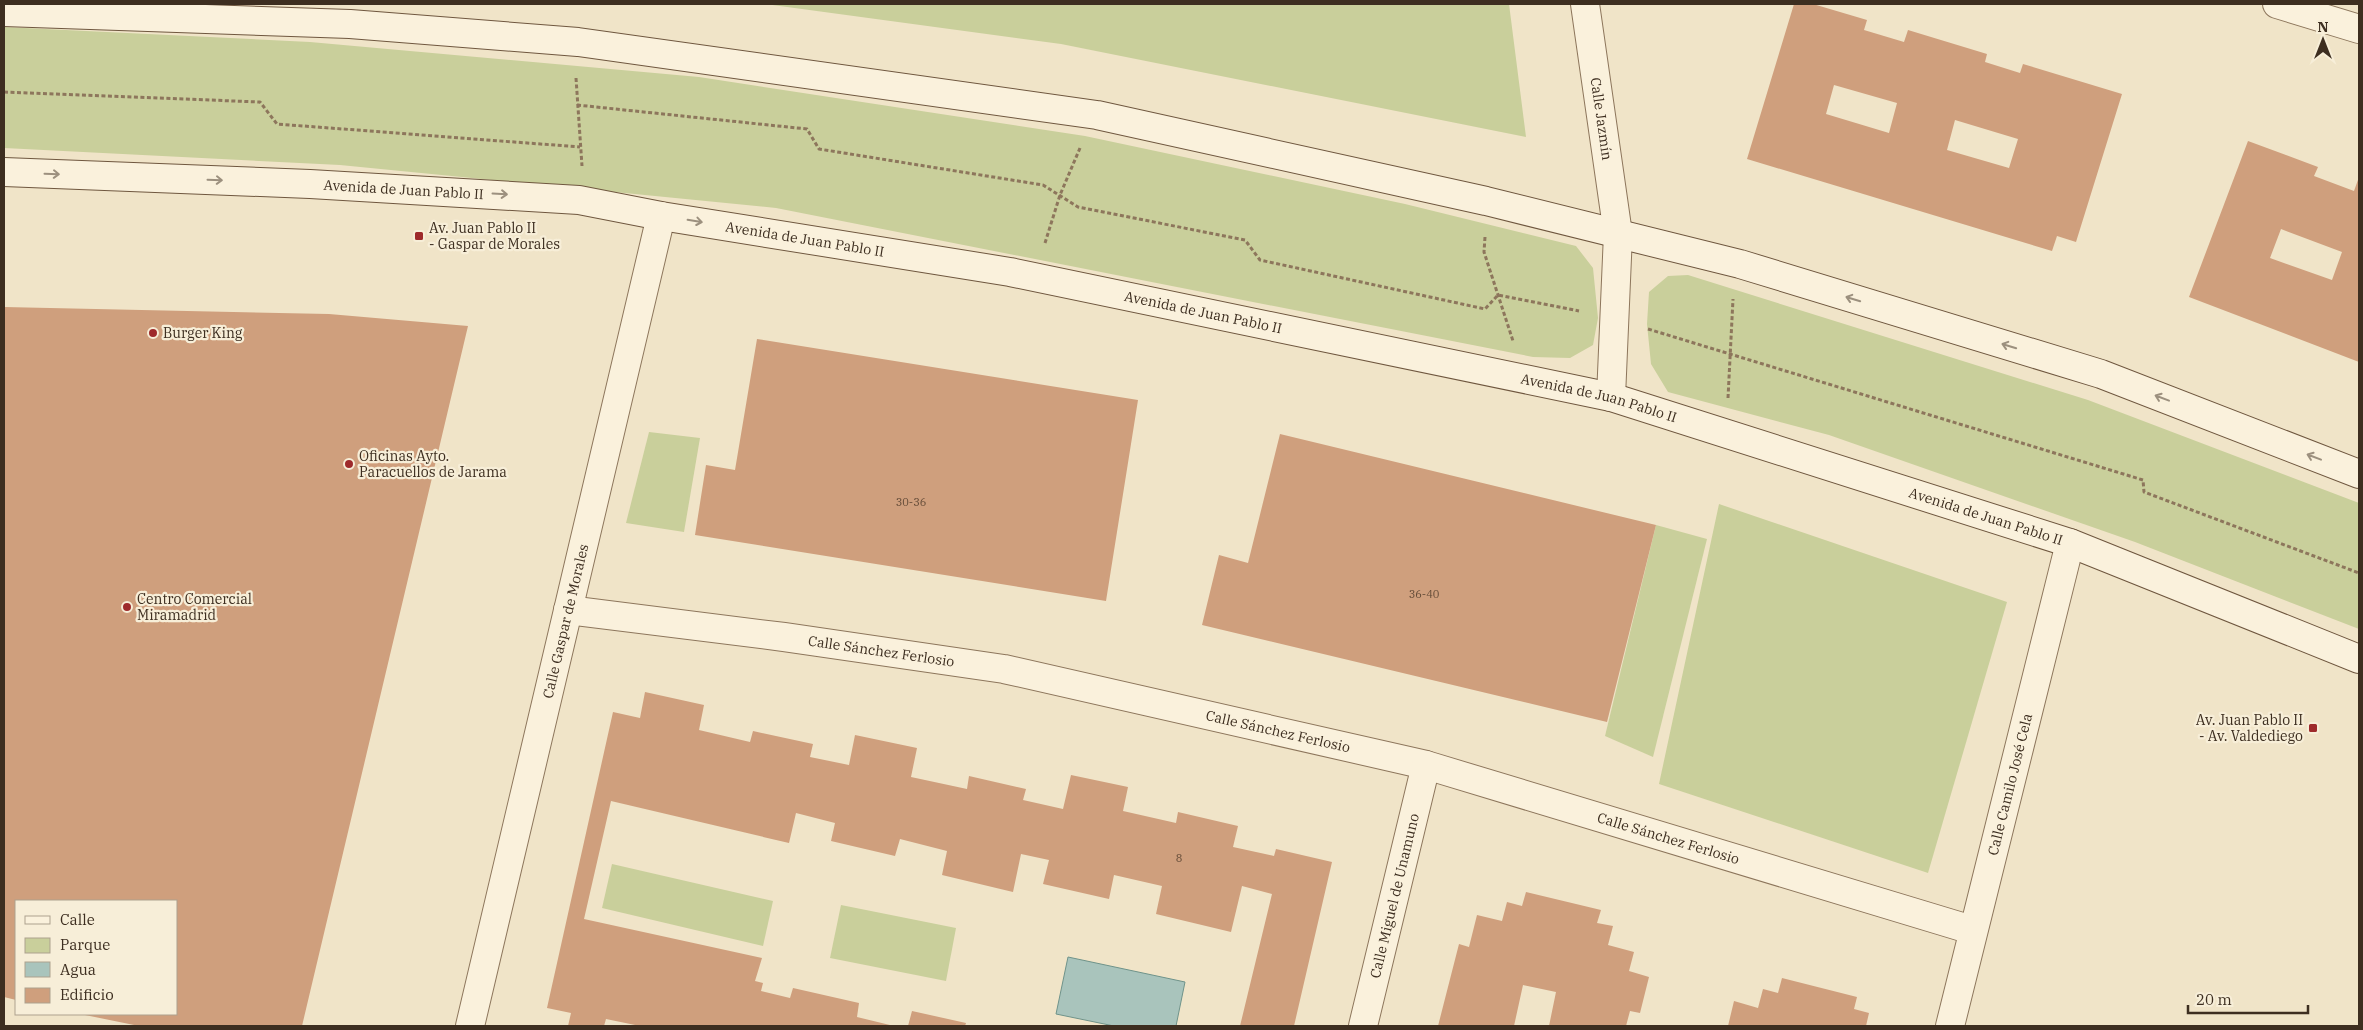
<svg xmlns="http://www.w3.org/2000/svg" width="2363" height="1030" viewBox="0 0 2363 1030" font-family="'IBM Plex Serif',serif">
  <rect width="100%" height="100%" fill="#f0e4c8"/>
  <g fill="#c9cf9b">
    <path d="M765 4H1509L1526 137 1061 44Z"/>
    <path d="M4 27 310 42 699 77 1085 136 1405 204 1576 246 1593 268 1598 318 1593 345 1570 358 1533 357 776 208 340 165 4 148Z"/>
    <path d="M1688 275 2088 400 2359 503V629L2135 542 1829 435 1668 392 1651 364 1647 324 1649 292 1668 276Z"/>
    <path d="M649 432 700 438 684 532 626 523Z"/>
    <path d="M1719 504 2007 602 1928 873 1659 784Z"/>
    <path d="M1656 525 1707 539 1653 757 1605 736Z"/>
    <path d="M612 864 773 901 763 946 602 908Z"/>
    <path d="M841 905 956 928 946 981 830 958Z"/>
  </g>
  <path fill="#a9c4bc" stroke="#6f938a" d="M1068 957 1185 982 1176 1026H1114L1056 1014Z"/>
  <g fill="#cf9f7d" fill-rule="evenodd">
    <path d="M1794 4H1813L1867 20 1864 30 1904 42 1908 30 1987 54 1985 62 2020 73 2023 64 2122 94 2076 242 2057 236 2052 251 1747 159ZM1834 85 1897 103 1889 133 1826 114ZM1955 120 2018 139 2009 168 1947 150Z"/>
    <path d="M2248 141 2318 167 2314 176 2354 191 2359 177V362L2189 297ZM2281 229 2342 252 2332 280 2270 258Z"/>
    <path d="M4 307 329 314 468 326 302 1026H139L85 1015 176 1014V901H16V1000L4 997Z"/>
    <path d="M757 339 1138 400 1106 601 695 535 706 465 735 470Z"/>
    <path d="M1280 434 1656 525 1607 722 1202 625 1219 555 1248 563Z"/>
    <path d="M645 692 704 705 699 730 750 742 753 731 813 744 810 757 849 765 855 735 917 748 911 777 967 789 969 776 1026 789 1023 800 1063 809 1071 775 1128 787 1123 811 1176 823 1178 812 1238 826 1233 847 1274 856 1276 849 1332 862 1294 1026H1240L1272 894 1242 886 1231 932 1156 914 1162 886 1114 875 1109 899 1043 884 1049 860 1021 854 1013 892 942 875 947 851 900 839 895 856 831 841 835 823 796 813 789 843 611 801 584 919 762 958 755 981 763 983 761 991 790 998 793 988 859 1003 857 1017 894 1026H640L606 1019 604 1026H568L571 1013 547 1008 613 712 640 718Z"/>
    <path d="M1526 892 1601 910 1597 923 1613 926 1608 945 1634 952 1629 971 1649 977 1640 1013 1630 1011 1626 1026H1549L1556 992 1523 985 1514 1026H1438L1459 944 1469 947 1477 915 1502 921 1507 902 1522 906Z"/>
    <path d="M1782 978 1857 997 1854 1009 1869 1013 1866 1026H1728L1734 1001 1758 1008 1763 989 1778 993Z"/>
    <path d="M912 1011 966 1023 965 1026H908Z"/>
  </g>
  <g fill="none" stroke-linecap="round" stroke-linejoin="round">
    <defs>
      <g id="street">
        <path id="s1" d="M1585 4 1618 234 1611 397"/>
        <path d="M2277 4 2359 29"/>
        <path id="s2" d="M568 610 784 637 1004 669 1426 765 1972 930"/>
        <path id="s3" d="M470 1026 661 216"/>
        <path id="s4" d="M1363 1026 1426 765"/>
        <path id="s5" d="M1950 1026 2070 543"/>
      </g>
      <g id="secondary">
        <path d="M4 12 350 24 578 42 1097 115 1486 201 1740 264 2101 374 2359 474"/>
        <path id="s6" d="M4 172 310 184 579 200 661 216 1010 272 1611 397 2070 543 2359 659"/>
      </g>
    </defs>
    <use href="#street" stroke="#8d765c" stroke-width="30"/>
    <use href="#secondary" stroke="#6f573f" stroke-width="30"/>
    <g stroke="#8d765c" stroke-width="3" stroke-dasharray="4 2.5" stroke-linecap="butt">
      <path d="M576 78 582 166"/>
      <path d="M4 92 260 102 277 124 580 147"/>
      <path d="M577 105 807 129 819 149 1043 185 1078 207 1245 240 1260 260 1485 309 1498 295 1579 311"/>
      <path d="M1485 237 1484 252 1513 341"/>
      <path d="M1045 243 1060 195 1080 148"/>
      <path d="M1648 329 2143 480 2144 492 2359 573"/>
      <path d="M1728 398 1733 299"/>
    </g>
    <use href="#street" stroke="#faf1dc" stroke-width="28"/>
    <use href="#secondary" stroke="#faf1dc" stroke-width="28"/>
  </g>
  <defs><path id="oneway-shaft" d="M-6 0H5M1.5-3L5.5 0L1.5 3" fill="none" stroke-width="1.6" stroke-linecap="round" stroke-linejoin="round" transform="scale(1.25)"/></defs>
  <g stroke="#9c907e">
    <use href="#oneway-shaft" transform="translate(52 174) rotate(2)"/>
    <use href="#oneway-shaft" transform="translate(215 180) rotate(2)"/>
    <use href="#oneway-shaft" transform="translate(500 194) rotate(3)"/>
    <use href="#oneway-shaft" transform="translate(695 221) rotate(9)"/>
    <use href="#oneway-shaft" transform="translate(1853 299) rotate(-163)"/>
    <use href="#oneway-shaft" transform="translate(2009 346) rotate(-163)"/>
    <use href="#oneway-shaft" transform="translate(2162 398) rotate(-159)"/>
    <use href="#oneway-shaft" transform="translate(2314 457) rotate(-159)"/>
  </g>
  <g fill="#9e2a2b" stroke="#f7eed8" stroke-width="2">
    <rect x="414" y="231" width="10" height="10" rx="2.5"/>
    <circle cx="153" cy="333" r="5"/>
    <circle cx="349" cy="464" r="5"/>
    <circle cx="127" cy="607" r="5"/>
    <rect x="2308" y="723" width="10" height="10" rx="2.5"/>
  </g>
  <g text-anchor="middle" stroke-width="4.5" stroke-linejoin="round" paint-order="stroke">
    <g font-size="11" fill="#624a37">
      <text x="911" y="506">30-36</text>
      <text x="1424" y="598">36-40</text>
      <text x="1179" y="862">8</text>
    </g>
    <g font-size="14" fill="#3d2e20" stroke="#f7eed8">
      <text dy="5" stroke="none"><textPath href="#s1" startOffset="116">Calle Jazmín</textPath></text>
      <text dy="5" stroke="none"><textPath href="#s6" startOffset="400">Avenida de Juan Pablo II</textPath></text>
      <text dy="5" stroke="none"><textPath href="#s6" startOffset="805">Avenida de Juan Pablo II</textPath></text>
      <text dy="5" stroke="none"><textPath href="#s6" startOffset="1210">Avenida de Juan Pablo II</textPath></text>
      <text dy="5" stroke="none"><textPath href="#s6" startOffset="1615">Avenida de Juan Pablo II</textPath></text>
      <text dy="5" stroke="none"><textPath href="#s6" startOffset="2020">Avenida de Juan Pablo II</textPath></text>
      <text dy="5" stroke="none"><textPath href="#s3" startOffset="416">Calle Gaspar de Morales</textPath></text>
      <text dy="5" stroke="none"><textPath href="#s2" startOffset="316">Calle Sánchez Ferlosio</textPath></text>
      <text dy="5" stroke="none"><textPath href="#s2" startOffset="721">Calle Sánchez Ferlosio</textPath></text>
      <text dy="5" stroke="none"><textPath href="#s5" startOffset="249">Calle Camilo José Cela</textPath></text>
      <text dy="5" stroke="none"><textPath href="#s2" startOffset="1126">Calle Sánchez Ferlosio</textPath></text>
      <text dy="5" stroke="none"><textPath href="#s4" startOffset="134">Calle Miguel de Unamuno</textPath></text>
    </g>
    <g font-size="14" fill="#3d2e20" stroke="#f7eed8" text-anchor="start">
      <text x="429" y="233">Av. Juan Pablo II<tspan x="429" dy="16">- Gaspar de Morales</tspan></text>
      <text x="163" y="338">Burger King</text>
      <text x="359" y="461">Oficinas Ayto.<tspan x="359" dy="16">Paracuellos de Jarama</tspan></text>
      <text x="137" y="604">Centro Comercial<tspan x="137" dy="16">Miramadrid</tspan></text>
      <text x="2303" y="725" text-anchor="end">Av. Juan Pablo II<tspan x="2303" dy="16">- Av. Valdediego</tspan></text>
    </g>
  </g>
  <rect width="2363" height="1030" fill="none" stroke="#3d2e20" stroke-width="10"/>
  <rect x="15" y="900" width="162" height="115" fill="#f7eed8" stroke="#ada18e"/>
  <rect x="25" y="916" width="25" height="8" fill="#faf1dc" stroke="#ada18e"/>
  <text x="60" y="925" font-size="15" fill="#3d2e20">Calle</text>
  <rect x="25" y="938" width="25" height="15" fill="#c9cf9b" stroke="#ada18e"/>
  <text x="60" y="950" font-size="15" fill="#3d2e20">Parque</text>
  <rect x="25" y="962" width="25" height="15" fill="#a9c4bc" stroke="#ada18e"/>
  <text x="60" y="975" font-size="15" fill="#3d2e20">Agua</text>
  <rect x="25" y="988" width="25" height="15" fill="#cf9f7d" stroke="#ada18e"/>
  <text x="60" y="1000" font-size="15" fill="#3d2e20">Edificio</text>
  <g transform="translate(2323 40)" stroke="#f7eed8" stroke-width="4" paint-order="stroke">
  <path d="M0-4L9 19L0 12L-9 19Z" fill="#3d2e20"/>
  <text y="-8" font-size="14" font-weight="bold" text-anchor="middle" fill="#3d2e20">N</text>
  </g>
  <path d="M2188 1005v8h120v-8" fill="none" stroke="#3d2e20" stroke-width="2.5"/>
  <text x="2196" y="1005" font-size="15" fill="#3d2e20" stroke="#f7eed8" stroke-width="4" paint-order="stroke">20 m</text>
</svg>
